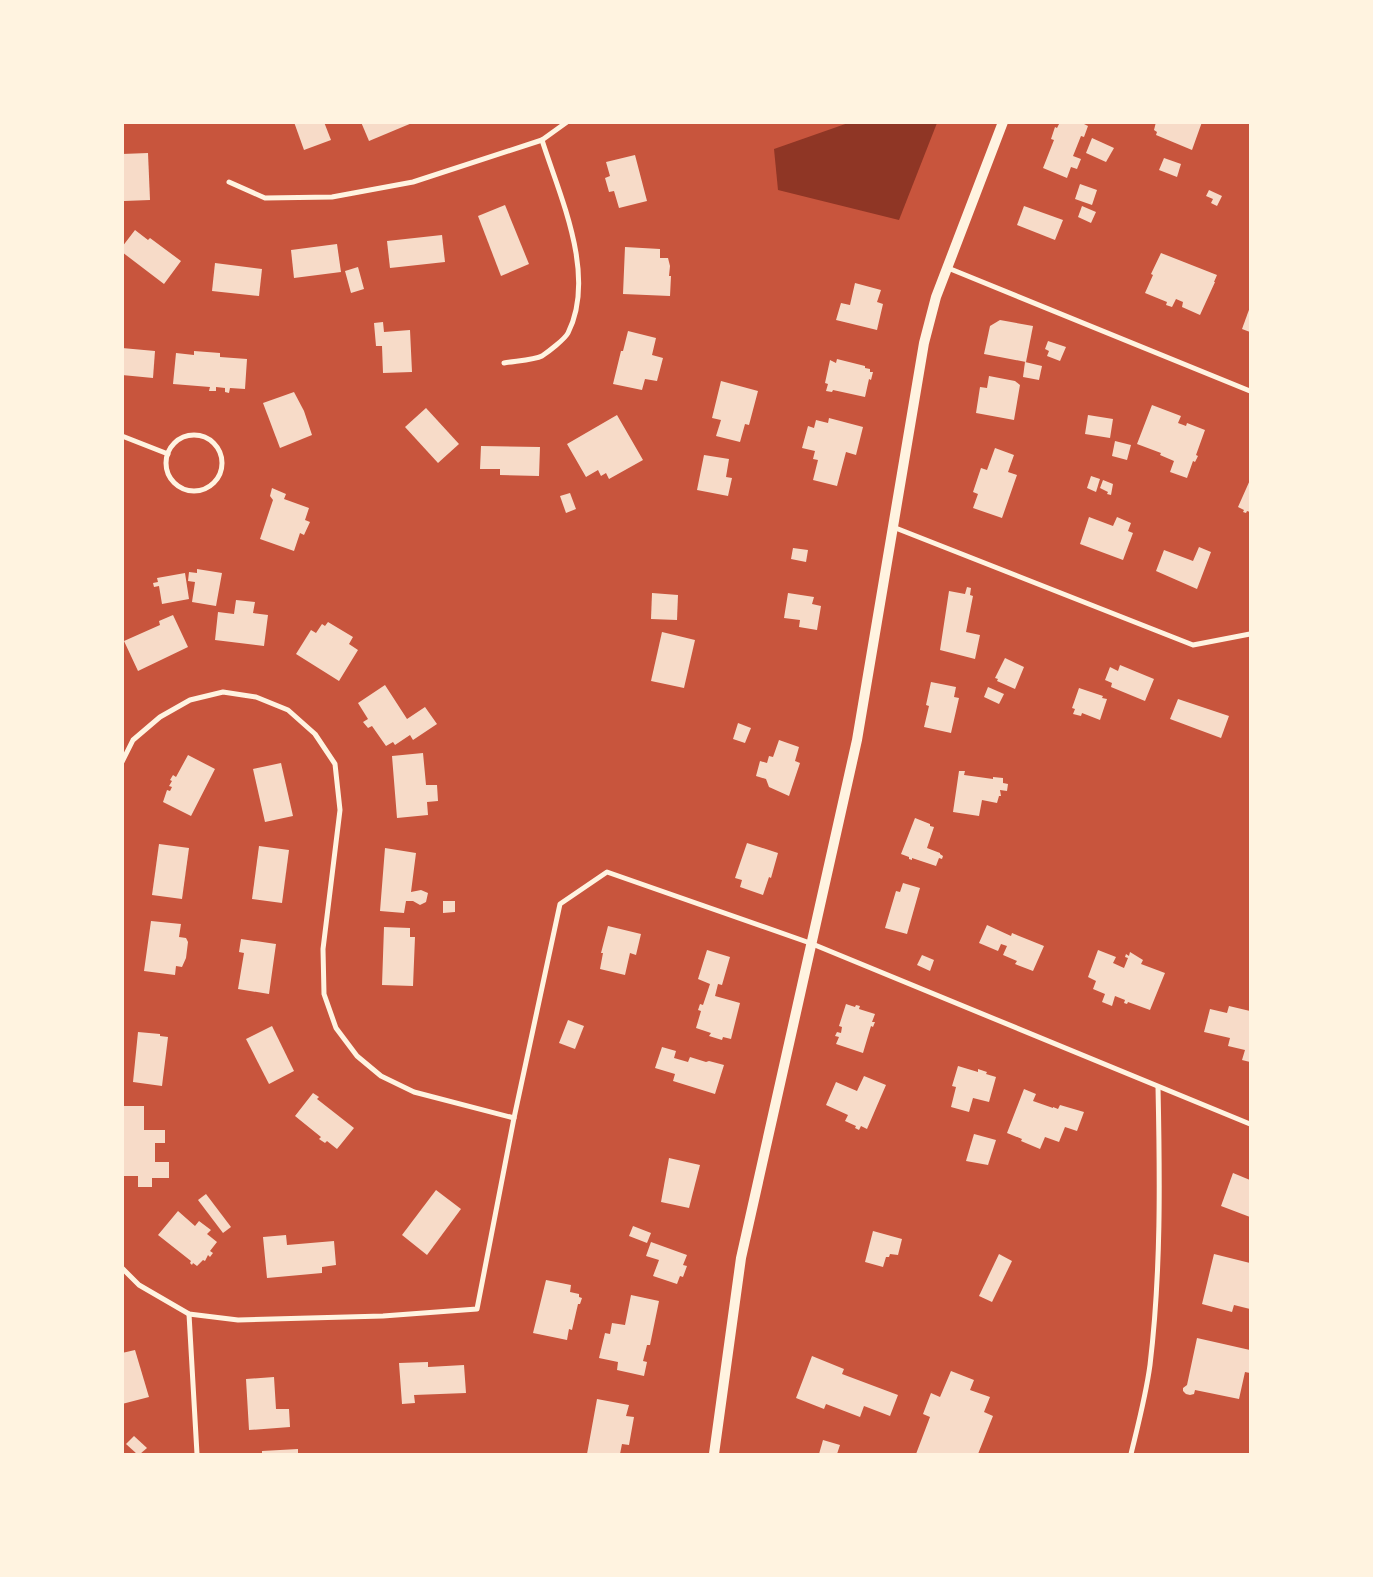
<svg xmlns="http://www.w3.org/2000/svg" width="1373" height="1577" viewBox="0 0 1373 1577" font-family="'Source Serif 4',serif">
  <rect width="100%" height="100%" fill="#c8553d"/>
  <path fill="#8f3625" d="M851 122 937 123 899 220 778 190 774 149Z"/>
  <g fill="#f7dbc8">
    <path d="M294 122H324L331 140 304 150Z"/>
    <path d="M361 122H412V123L369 141Z"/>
    <path d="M1060 122H1080L1088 126 1084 137 1081 136 1073 156 1081 159 1077 169 1071 167 1067 178 1043 168 1054 140 1051 139 1055 127 1057 128Z"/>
    <path d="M1156 122H1202L1192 150 1156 135 1157 132 1154 130Z"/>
    <path d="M1092 138 1114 148 1106 162 1086 153Z"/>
    <path d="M148 153 150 200 124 201 122 154Z"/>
    <path d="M635 155 647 201 619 208 614 191 609 192 605 178 610 176 606 162Z"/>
    <path d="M1164 158 1181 164 1177 177 1159 170Z"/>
    <path d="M1080 184 1097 190 1092 205 1075 199Z"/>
    <path d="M1209 190 1222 196 1217 206 1211 203 1213 199 1206 196Z"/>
    <path d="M505 205 529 264 501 276 478 216Z"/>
    <path d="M1024 206 1063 220 1055 240 1017 225Z"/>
    <path d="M1082 206 1096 212 1091 223 1078 217Z"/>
    <path d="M135 230 148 240 150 238 181 261 164 284 122 252V247Z"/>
    <path d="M442 235 445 262 390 268 387 241Z"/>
    <path d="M337 244 341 272 294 278 291 250Z"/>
    <path d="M625 247 660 249V258H668L670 266 669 276H671L670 296 623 294Z"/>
    <path d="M1161 253 1217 275 1214 282H1215L1200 315 1182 307 1183 302 1176 299 1172 307 1166 305 1167 302 1145 293 1153 275 1151 274Z"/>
    <path d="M215 263 262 269 259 296 212 291Z"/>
    <path d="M358 267 364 289 351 293 345 271Z"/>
    <path d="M855 283 881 290 877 302 883 304 877 330 836 320 841 303 850 305Z"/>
    <path d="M1250 307V332L1242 329Z"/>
    <path d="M1000 320 1033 326 1026 362 984 354 990 326Z"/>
    <path d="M383 322 384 332 410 330 412 372 383 373 382 346H376L374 323Z"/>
    <path d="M628 331 656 338 652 355 663 358 657 381 645 379 642 390 613 384 621 351H623Z"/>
    <path d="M1048 341 1066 347 1060 361 1047 356 1049 351 1045 349Z"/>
    <path d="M122 348 155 351 153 378 122 375Z"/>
    <path d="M194 351 220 353V357L247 359 245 389 230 388 229 393 225 392V388L216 387V391H209L210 387 173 384 176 353 194 355Z"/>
    <path d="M837 359 865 366V368L870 369V372H873L871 380 869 379 865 397 833 390 832 392 826 391 828 384 825 383 830 360 836 363Z"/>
    <path d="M1025 362 1042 366 1039 380 1023 377Z"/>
    <path d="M989 376 1015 381 1020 385 1014 420 976 413 980 387 987 388Z"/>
    <path d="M721 381 758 391 749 425 745 424 740 442 716 436 721 420 712 418Z"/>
    <path d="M294 392 304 411 312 435 280 448 263 403Z"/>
    <path d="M1152 405 1181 416 1178 423 1186 426 1187 423 1205 430 1196 455 1198 456 1195 462 1193 461 1187 478 1170 472 1174 461 1160 455 1161 453 1137 444Z"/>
    <path d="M426 408 459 444 438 463 405 427Z"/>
    <path d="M617 415 643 460 609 479 606 473 601 476 598 470 586 477 567 444Z"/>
    <path d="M1088 415 1113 419 1110 438 1085 434Z"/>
    <path d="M829 418 863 427 856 455 846 452 837 486 813 480 818 460 813 459 815 451 802 448 808 426 814 428 816 420 828 423Z"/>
    <path d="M1115 441 1131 445 1127 460 1112 456Z"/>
    <path d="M481 446 540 447 539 476 500 475V469H480Z"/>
    <path d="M995 448 1014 455 1008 472 1017 475 1002 518 973 508 978 494 973 492 981 468 987 470Z"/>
    <path d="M704 455 729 459 726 477 732 478 728 496 697 490Z"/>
    <path d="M1091 476 1100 479 1096 492 1087 488Z"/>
    <path d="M1103 480 1113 484 1111 495 1107 494 1108 492 1100 488Z"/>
    <path d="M1250 480V512L1247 511 1246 513 1243 512 1244 510 1238 507Z"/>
    <path d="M272 488 286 494 284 499 309 508 305 520 310 522 304 535 300 533 294 551 260 539 273 500 270 496Z"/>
    <path d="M570 493 576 509 566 513 560 496Z"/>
    <path d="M1089 517 1113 526 1117 517 1131 523 1128 531 1133 533 1123 560 1080 544Z"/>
    <path d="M1199 547 1211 552 1197 589 1156 571 1164 550 1193 561Z"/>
    <path d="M793 548 808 550 806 562 791 559Z"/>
    <path d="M197 569 222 573 216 606 192 602 195 582 188 581 189 572 197 573Z"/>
    <path d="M185 573 189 599 162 604 159 586 154 587 153 583 158 582 157 578Z"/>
    <path d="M967 587 971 588 970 595 973 596 966 632 980 635 975 659 940 650 949 591 965 594Z"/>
    <path d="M652 593 678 595 677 620 651 619Z"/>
    <path d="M788 593 814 597 812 604 821 606 817 630 799 627 800 620 784 618Z"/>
    <path d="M236 600 255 602 253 613 268 615 264 646 215 640 218 612 234 614Z"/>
    <path d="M173 615 188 647 138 671 124 641 160 625 159 621Z"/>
    <path d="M328 622 353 637 349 644 358 650 339 681 296 654 311 630 316 633 322 624 325 626Z"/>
    <path d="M662 632 695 640 684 688 651 681Z"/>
    <path d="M1005 658 1024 667 1015 689 997 681 998 679 995 678Z"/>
    <path d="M1120 665 1154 679 1145 701 1111 687 1112 683 1105 680 1110 667 1118 671Z"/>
    <path d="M931 682 956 687 954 697 959 698 951 733 924 727 929 706 926 705Z"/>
    <path d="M385 685 407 719 425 707 437 724 413 740 410 735 395 745 393 742 386 746 372 726 368 728 363 722 368 719 358 703Z"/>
    <path d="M988 687 1004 694 999 704 984 697Z"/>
    <path d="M1079 688 1103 696 1102 698 1107 699 1100 720 1082 713 1081 716 1073 714 1075 709 1072 708Z"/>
    <path d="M1178 699 1229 716 1221 738 1170 719Z"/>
    <path d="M738 723 751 728 745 743 733 739Z"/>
    <path d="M779 740 799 747 795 761 800 763 789 796 769 787 766 779 756 776 760 761 767 763 769 756 773 757Z"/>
    <path d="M423 753 426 785H437L438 801 427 802 428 815 397 818 392 756Z"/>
    <path d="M188 755 215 769 191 816 163 802 167 790 170 791 172 787 169 786 172 781 170 780 173 775 176 777Z"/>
    <path d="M281 763 293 816 265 822 253 769Z"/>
    <path d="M959 771H965L964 775 993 779V777L1003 778V783L1008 784 1007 791 1000 790 1001 796H999L997 803 982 800 979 816 953 812Z"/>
    <path d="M915 818 930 824V826L934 827 927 848 940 853V854L943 856 942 859 939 858 936 866 912 858V860L909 859V857L901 854Z"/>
    <path d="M747 843 778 853 771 878 769 877 763 895 740 887 742 880 735 878Z"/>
    <path d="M159 844 189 848 182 899 152 895Z"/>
    <path d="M259 846 289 850 282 903 252 899Z"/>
    <path d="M385 848 416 853 411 892 421 890 428 893 426 902 420 905 413 901H406L404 913 380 911Z"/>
    <path d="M903 883 920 888 907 934 885 928 896 891 900 892Z"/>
    <path d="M443 901H455V912L443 913Z"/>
    <path d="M151 921 181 924 179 937 186 938 188 942 186 958 182 967 176 966 175 975 144 971Z"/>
    <path d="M987 925 1011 936 1012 933 1044 946 1033 971 1015 964 1017 961 1003 955 1007 946 1001 944 998 951 979 943Z"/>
    <path d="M608 926 641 934 636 955 630 953 625 975 600 969 603 953H601Z"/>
    <path d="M384 927 410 928V937H415L413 986 382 985Z"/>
    <path d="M241 939 276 944 269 994 238 989 244 953 239 952Z"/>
    <path d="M707 950 730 957 722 985 718 984 715 996 740 1003 731 1039 723 1037 722 1040 709 1036 711 1033 696 1028 701 1011 698 1010 700 1004 703 1005 710 984 698 979Z"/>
    <path d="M1098 950 1116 957 1113 963 1124 968 1128 958 1125 957 1126 954 1129 956 1130 952 1143 960 1141 964 1165 973 1150 1010 1128 1002 1127 1004 1124 1003 1125 1000 1115 996 1112 1006 1102 1002 1105 994 1093 989 1096 981 1088 977Z"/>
    <path d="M922 955 934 960 930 971 917 965Z"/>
    <path d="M846 1004 855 1007 856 1005 860 1006 859 1009 875 1014 872 1022H875L873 1027 871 1026 863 1053 836 1044 839 1037 835 1036 837 1032 841 1033 842 1027 839 1026Z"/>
    <path d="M1229 1006 1250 1011V1062L1242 1060 1245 1050 1228 1046 1230 1038 1204 1032 1210 1009 1227 1013Z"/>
    <path d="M568 1020 584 1026 575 1049 559 1043Z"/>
    <path d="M272 1026 294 1071 269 1084 246 1039Z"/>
    <path d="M138 1032 160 1034V1036L168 1037 162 1086 133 1082Z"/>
    <path d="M662 1047 676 1051 674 1058 688 1062 690 1057 706 1062 709 1061 724 1065 715 1094 673 1081 675 1074 655 1068Z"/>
    <path d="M958 1066 978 1072V1069L987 1072 986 1074 996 1077 989 1102 973 1098 969 1112 951 1107 956 1087 952 1086Z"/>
    <path d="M864 1076 886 1085 867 1129 861 1126 859 1130 855 1128 856 1126 845 1121 848 1115 826 1105 836 1082 857 1091Z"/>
    <path d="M1024 1089 1036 1094 1033 1101 1053 1108V1107L1058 1109 1060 1105 1084 1112 1077 1131 1065 1127 1059 1142 1045 1137 1040 1149 1021 1141 1022 1139 1007 1133Z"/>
    <path d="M313 1093 319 1097 317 1099 354 1128 337 1149 327 1141 325 1143 319 1139 321 1137 295 1116Z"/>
    <path d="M122 1106H144V1130H165V1143H155V1162H169V1178H152V1187H138V1176H122Z"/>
    <path d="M974 1134 996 1140 988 1165 966 1161Z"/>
    <path d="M669 1158 700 1165 689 1208 661 1202Z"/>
    <path d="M1233 1173 1250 1180V1217L1221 1206Z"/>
    <path d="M436 1190 461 1209 427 1255 402 1235Z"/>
    <path d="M206 1194 231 1227 223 1233 198 1200Z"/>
    <path d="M178 1211 195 1226 199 1221 211 1230 207 1234 217 1242 210 1251 213 1253 210 1257 208 1255 205 1261 203 1260 197 1266 193 1263 192 1265 190 1263 191 1261 158 1235Z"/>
    <path d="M633 1226 651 1233 647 1243 629 1236Z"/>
    <path d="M873 1231 902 1239 898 1255 890 1254 889 1257H886L883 1267 865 1262Z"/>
    <path d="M286 1235 287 1245 334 1241 336 1265 322 1267V1273L267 1278 263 1237Z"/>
    <path d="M651 1242 687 1255 683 1265 687 1266 683 1277 680 1276 677 1284 653 1276 659 1260 646 1256Z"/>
    <path d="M999 1254 1012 1261 992 1302 979 1296Z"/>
    <path d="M1214 1254 1250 1263V1309L1234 1305 1232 1312 1202 1304Z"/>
    <path d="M546 1280 571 1285 570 1292 579 1294V1297L582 1298 580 1304H578L572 1330 569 1329 567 1340 533 1333Z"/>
    <path d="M631 1295 659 1301 650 1345H647L643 1361 647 1362 644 1376 617 1370 618 1362 599 1358 605 1333 610 1334 612 1323 625 1325Z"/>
    <path d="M1197 1338 1250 1350V1373L1245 1372 1239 1399 1195 1390 1194 1394 1190 1395 1186 1394 1183 1391V1388L1187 1385Z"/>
    <path d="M135 1350 149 1397 122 1404V1353Z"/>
    <path d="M812 1356 844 1369 842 1374 898 1395 890 1416 864 1406 860 1417 826 1404 824 1409 796 1398Z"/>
    <path d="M428 1362V1367L464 1365 466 1393 414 1395 415 1403 402 1404 399 1363Z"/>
    <path d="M951 1371 974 1380 970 1390 990 1397 984 1412 993 1416 978 1454H916L930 1417 923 1414 931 1393 940 1397Z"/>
    <path d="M274 1377 276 1409H289L290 1427 249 1430 246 1379Z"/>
    <path d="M597 1399 629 1405 626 1416 634 1417 629 1445 622 1444 620 1454H587Z"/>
    <path d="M134 1436 147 1448 140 1454H137L126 1444Z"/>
    <path d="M823 1440 840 1445 837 1454H819Z"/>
    <path d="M298 1449V1454H262V1451Z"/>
  </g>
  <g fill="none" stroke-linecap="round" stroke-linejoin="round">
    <g stroke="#fff3e0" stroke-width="5">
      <path d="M229 182 265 198 332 197 413 182 542 140 567 122"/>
      <path d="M948 268 1250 391"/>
      <path d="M504 363C514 361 534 360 542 356 548 352 565 339 568 333 597 275 560 197 542 140"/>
      <circle cx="194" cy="463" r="28"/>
      <path d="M122 436 168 454"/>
      <path d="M893 527 1193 645 1250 634"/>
      <path d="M122 762 133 740 160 717 190 700 223 692 256 697 288 710 315 734 335 764 340 810 323 949 324 994 336 1028 357 1056 381 1076 414 1092 514 1118"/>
      <path d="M122 1268 139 1285 189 1314 238 1320 383 1316 477 1309 514 1118 560 904 607 872 810 943 1250 1124"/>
      <path d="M189 1314 197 1454"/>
      <path d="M1131 1454C1138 1425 1146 1395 1150 1365 1161 1273 1160 1180 1158 1087"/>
    </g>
    <path stroke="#fff3e0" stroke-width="10" d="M714 1454 741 1258 857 740 924 343 936 297 1003 122"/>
  </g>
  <rect width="1373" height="1577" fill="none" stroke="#fff3e0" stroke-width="248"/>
</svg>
